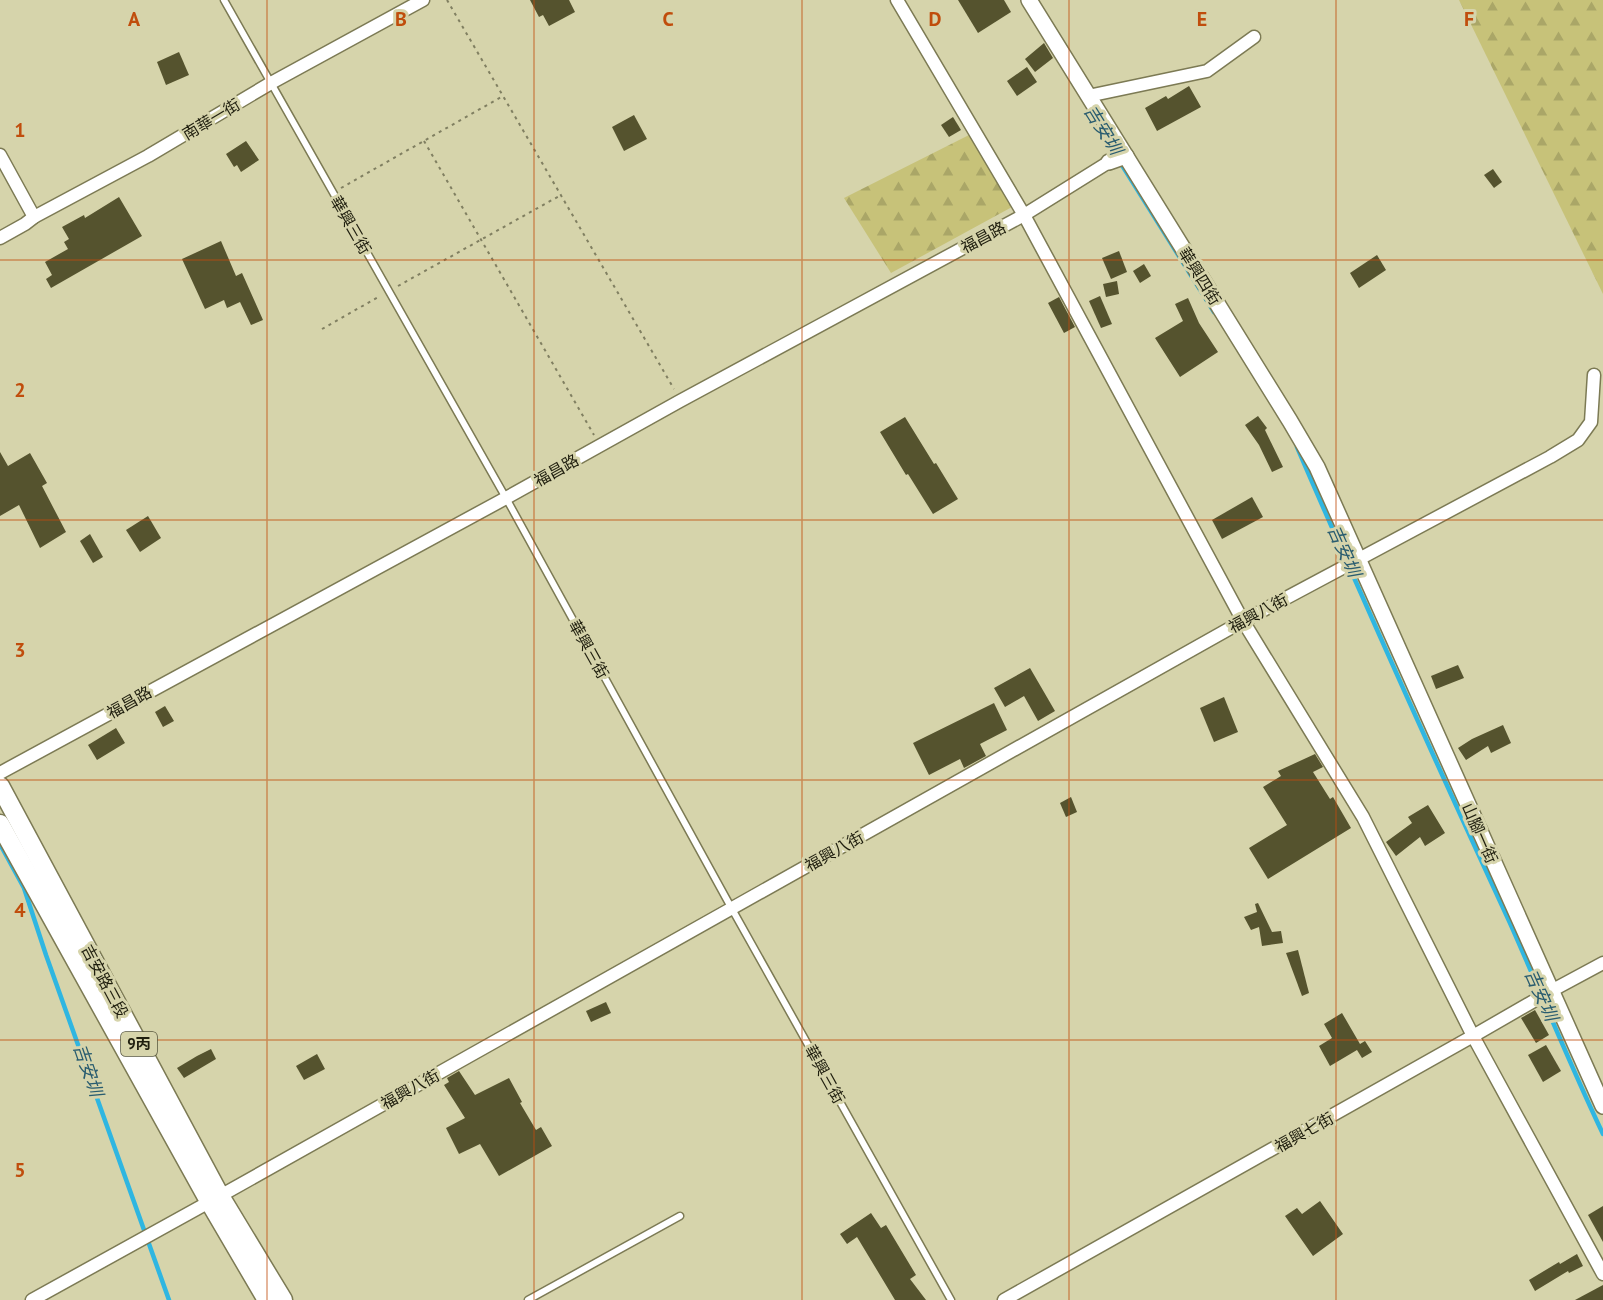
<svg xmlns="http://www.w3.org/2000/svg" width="1603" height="1300" viewBox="0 0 1603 1300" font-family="'PT Sans','Noto Sans TC',sans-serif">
  <defs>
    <pattern id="forest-firs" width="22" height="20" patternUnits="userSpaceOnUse" patternTransform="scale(1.5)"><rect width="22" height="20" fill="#c7c279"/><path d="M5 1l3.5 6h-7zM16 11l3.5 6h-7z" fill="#aaa667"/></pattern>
  </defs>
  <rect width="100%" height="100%" fill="#d6d4ab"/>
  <g fill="url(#forest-firs)">
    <path d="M1459 0H1603V294Z"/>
    <path d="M969 135 1012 207 891 273 844 198Z"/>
  </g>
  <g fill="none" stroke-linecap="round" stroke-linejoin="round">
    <g stroke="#2fb6e1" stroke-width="4.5">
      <path d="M1120 162 1214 312"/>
      <path d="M1297 447C1366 607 1437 765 1510 923 1541 993 1570 1065 1603 1134"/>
      <path d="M0 844 24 888 46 955 169 1300"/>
    </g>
  </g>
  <g fill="#55532e">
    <path d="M530 0H569L575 12 549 26 543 15 539 17Z"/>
    <path d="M958 0H1004L1011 12 978 33Z"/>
    <path d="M1044 43 1053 58 1035 72 1025 59Z"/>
    <path d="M179 52 189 75 166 85 157 62Z"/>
    <path d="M1027 67 1037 82 1017 96 1007 81Z"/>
    <path d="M1189 86 1201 107 1157 131 1145 108 1166 96 1168 99Z"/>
    <path d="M634 115 647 139 624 151 612 127Z"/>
    <path d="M953 117 961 130 949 137 941 125Z"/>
    <path d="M246 141 259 160 241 172 237 165 234 167 226 154Z"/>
    <path d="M1493 169 1502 182 1494 188 1484 175Z"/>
    <path d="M119 197 142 236 51 288 46 279 52 275 45 262 68 249 64 242 69 239 62 227 84 215 85 218Z"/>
    <path d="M221 241 236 276 242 273 263 320 251 325 240 302 227 308 224 300 205 309 182 259Z"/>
    <path d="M1119 251 1127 272 1111 279 1102 258Z"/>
    <path d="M1377 255 1386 270 1359 288 1350 273Z"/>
    <path d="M1144 264 1151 276 1140 283 1133 271Z"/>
    <path d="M1117 281 1119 294 1106 297 1103 284Z"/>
    <path d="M1100 296 1112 324 1101 328 1089 301Z"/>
    <path d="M1059 297 1075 327 1064 333 1048 303Z"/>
    <path d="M1188 298 1199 323 1218 352 1180 377 1155 338 1183 321 1175 304Z"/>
    <path d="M1258 416 1267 428 1265 430 1283 467 1272 472 1259 445 1245 425Z"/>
    <path d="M905 417 934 464 936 463 958 499 933 514 908 474 906 475 880 432Z"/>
    <path d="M0 452 8 466 30 453 47 483 42 486 66 532 40 548 19 505 0 516Z"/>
    <path d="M1252 497 1263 517 1222 539 1212 520Z"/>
    <path d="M148 516 161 538 140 552 126 530Z"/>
    <path d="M90 534 103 557 93 563 80 541Z"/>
    <path d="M1458 665 1464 678 1436 689 1431 676Z"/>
    <path d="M1030 668 1055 711 1038 721 1024 696 1005 707 994 688Z"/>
    <path d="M1224 697 1238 732 1214 742 1200 708Z"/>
    <path d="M994 703 1007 730 980 744 986 756 964 768 960 759 929 775 913 743Z"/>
    <path d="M165 706 174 721 163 727 155 712Z"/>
    <path d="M1503 725 1511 743 1491 753 1488 746 1466 760 1458 748 1472 739Z"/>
    <path d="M116 728 125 743 97 760 88 745Z"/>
    <path d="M1315 754 1323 767 1313 772 1330 799 1333 797 1351 828 1268 879 1249 848 1287 825 1263 787 1281 776 1278 771Z"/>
    <path d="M1071 797 1077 812 1066 817 1060 803Z"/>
    <path d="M1428 805 1445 833 1425 846 1420 837 1396 856 1386 842 1412 823 1408 817Z"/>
    <path d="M1258 903 1272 932 1281 931 1283 943 1262 946 1259 927 1251 930 1244 917 1257 912 1255 904Z"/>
    <path d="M1298 950 1309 993 1302 996 1286 953Z"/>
    <path d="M606 1002 611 1013 591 1022 586 1011Z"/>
    <path d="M1535 1010 1549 1035 1536 1043 1521 1018Z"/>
    <path d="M1342 1013 1360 1044 1365 1041 1372 1052 1362 1058 1357 1050 1330 1066 1319 1046 1332 1038 1324 1024Z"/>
    <path d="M1546 1045 1561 1071 1543 1082 1528 1055Z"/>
    <path d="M211 1049 216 1059 184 1078 177 1068 197 1056Z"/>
    <path d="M317 1054 325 1069 304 1080 296 1066Z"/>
    <path d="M459 1071 475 1095 509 1078 522 1102 520 1103 536 1130 541 1127 552 1146 499 1176 480 1144 459 1154 446 1128 465 1118 444 1085 449 1082 447 1078Z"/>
    <path d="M1320 1201 1343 1234 1313 1256 1285 1216 1297 1208 1302 1214Z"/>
    <path d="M1603 1206V1242L1588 1215Z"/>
    <path d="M871 1213 881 1228 886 1225 916 1275 910 1279 926 1300H895L857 1237 847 1244 840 1234Z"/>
    <path d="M1577 1254 1583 1266 1569 1273 1568 1271 1535 1291 1529 1280 1559 1262 1560 1264Z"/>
    <path d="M1603 1285V1300H1575Z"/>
  </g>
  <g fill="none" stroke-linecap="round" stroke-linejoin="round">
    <defs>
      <g id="service">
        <path d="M224 0 506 498 732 909 951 1300"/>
        <path d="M528 1300 680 1216"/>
      </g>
      <g id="minor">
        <path d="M897 0 1024 215 1243 621 1363 817 1473 1036 1603 1274"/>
        <path d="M1088 96 1207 71 1254 37"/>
        <path d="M0 155 34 217"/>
        <path d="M0 238 25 224 34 217 148 156 271 83 423 0"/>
        <path d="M0 773 506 498 680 401 1024 215 1109 162"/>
        <path d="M32 1300 220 1196 1243 621 1550 457 1578 440 1591 422 1594 375"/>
        <path d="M1004 1300 1473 1036 1551 991 1603 963"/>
      </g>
      <g id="tertiary">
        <path d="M1029 0 1290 421 1317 467 1603 1106"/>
        <path d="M1109 162 1126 156"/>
      </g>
      <g id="primary">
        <path d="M0 786 220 1196 283 1300"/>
        <path d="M0 824 209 1201 267 1300"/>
      </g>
    </defs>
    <use href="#service" stroke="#7c7a54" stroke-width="9"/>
    <use href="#minor" stroke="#7c7a54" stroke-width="15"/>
    <use href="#tertiary" stroke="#7c7a54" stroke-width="18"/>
    <use href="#primary" stroke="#7c7a54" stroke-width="21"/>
    <g stroke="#807f61" stroke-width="2" stroke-dasharray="3 4.5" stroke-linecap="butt">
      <path d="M447 0 674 389"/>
      <path d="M424 141 594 435"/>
      <path d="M341 188 503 96"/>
      <path d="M398 286 561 195"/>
      <path d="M322 329 380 296"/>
    </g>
    <use href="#service" stroke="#fff" stroke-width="6"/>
    <use href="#minor" stroke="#fff" stroke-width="12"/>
    <use href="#tertiary" stroke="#fff" stroke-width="15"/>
    <use href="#primary" stroke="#fff" stroke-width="18"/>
  </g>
  <path fill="none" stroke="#c04d0c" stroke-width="1.5" stroke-opacity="0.55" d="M267 0V1300M534 0V1300M802 0V1300M1069 0V1300M1336 0V1300M0 260H1603M0 520H1603M0 780H1603M0 1040H1603"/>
  <g text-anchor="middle" stroke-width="6" stroke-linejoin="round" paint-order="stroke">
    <rect fill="#d6d4ab" stroke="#56553d" stroke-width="1.5" x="121" y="1032" width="36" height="24" rx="4.5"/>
    <g font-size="15" font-weight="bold" fill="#1f1e0e">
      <text x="139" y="1049">9丙</text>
    </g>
    <g font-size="16" fill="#1f1e0e" stroke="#d6d4ab">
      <text transform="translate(211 119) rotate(-31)" y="6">南華一街</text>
      <text transform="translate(351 225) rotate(60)" y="6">華興三街</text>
      <text transform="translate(983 237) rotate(-28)" y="6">福昌路</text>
      <text transform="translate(1200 276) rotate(58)" y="6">華興四街</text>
      <text transform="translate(556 470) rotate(-29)" y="6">福昌路</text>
      <text transform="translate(1258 613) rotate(-28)" y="6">福興八街</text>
      <text transform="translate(589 649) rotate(61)" y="6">華興三街</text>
      <text transform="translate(129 702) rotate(-29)" y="6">福昌路</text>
      <text transform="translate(1480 833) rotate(66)" y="6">山腳一街</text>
      <text transform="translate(834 851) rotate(-29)" y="6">福興八街</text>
      <text transform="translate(105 981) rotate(62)" y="6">吉安路三段</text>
      <text transform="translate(825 1074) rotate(61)" y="6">華興三街</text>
      <text transform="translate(410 1089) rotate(-29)" y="6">福興八街</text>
      <text transform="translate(1304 1132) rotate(-29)" y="6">福興七街</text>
    </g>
    <g font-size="18" font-style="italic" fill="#295c6f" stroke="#d6d4ab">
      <text transform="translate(1103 130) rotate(58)" y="6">吉安圳</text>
      <text transform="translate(1344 551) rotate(66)" y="6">吉安圳</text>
      <text transform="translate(1541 995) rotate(66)" y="6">吉安圳</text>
      <text transform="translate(88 1070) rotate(71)" y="6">吉安圳</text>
    </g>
  </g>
  <g font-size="20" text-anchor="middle" font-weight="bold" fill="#c04d0c" stroke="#d6d4ab" stroke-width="6" stroke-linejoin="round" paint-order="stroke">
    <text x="134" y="26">A</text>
    <text x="401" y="26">B</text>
    <text x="668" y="26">C</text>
    <text x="935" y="26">D</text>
    <text x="1202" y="26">E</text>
    <text x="1469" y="26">F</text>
    <text x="20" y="137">1</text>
    <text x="20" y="397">2</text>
    <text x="20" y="657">3</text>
    <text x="20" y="917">4</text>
    <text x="20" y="1177">5</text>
  </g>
</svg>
